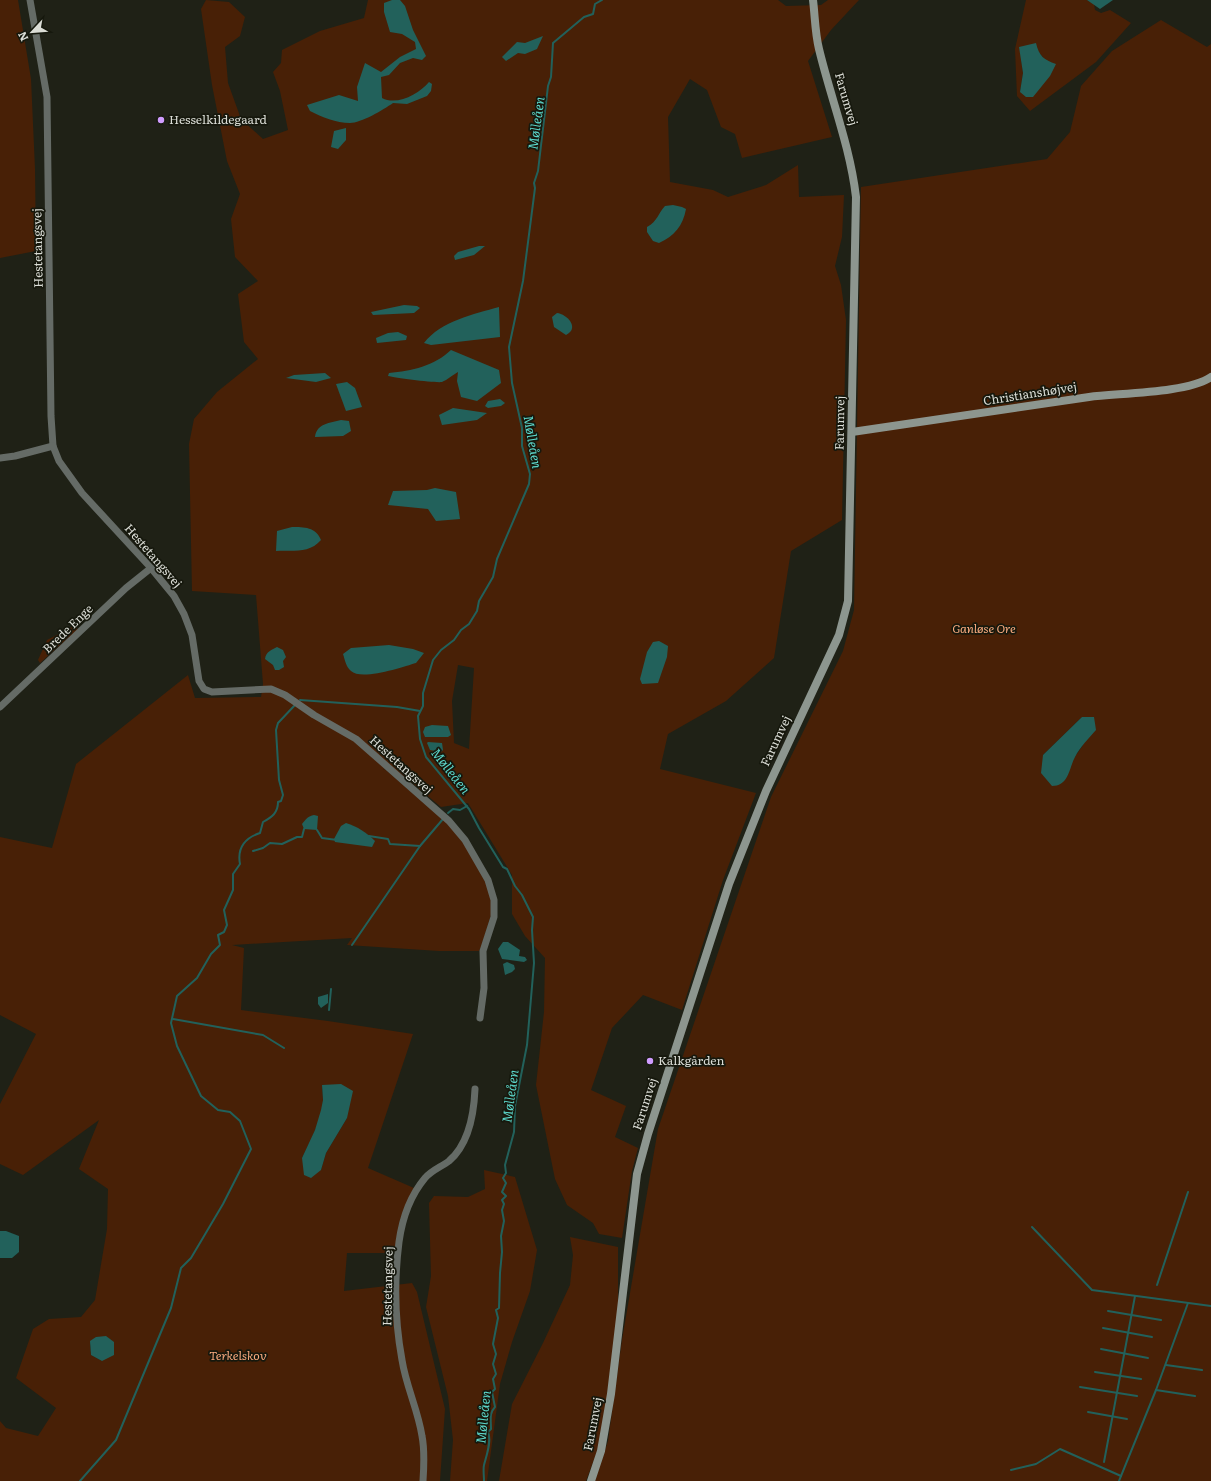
<svg xmlns="http://www.w3.org/2000/svg" width="1211" height="1481" viewBox="0 0 1211 1481" font-family="Literata,serif">
  <rect width="100%" height="100%" fill="#1f2116"/>
  <g fill="#482006" fill-rule="evenodd">
    <path d="M0 0H18L31 79 35 169 36 251 0 258Z"/>
    <path d="M206 0 229 2 245 17 240 36 225 47 228 83 241 119 263 139 288 130 280 91 273 72 281 63 282 50 320 31 364 18 368 0H778L786 6 821 5 828 0H859L831 30 808 61 832 137 742 158 735 134 721 127 707 90 690 79 668 117 670 182 713 190 728 197 766 185 798 165 799 197 844 195 842 237 835 266 841 285 846 320 842 520 791 551 774 658 726 701 668 734 660 769 756 793 723 880 682 1010 643 995 612 1028 591 1090 626 1106 615 1137 638 1148 632 1171 622 1238 599 1234 593 1223 567 1205 555 1179 536 1085 544 1012 545 958 525 936 512 914V875L468 803 441 807 405 777 387 765 383 770 385 769 450 826 465 845 488 887 492 900V912L481 947 479 951H439L347 945 352 938 232 945 244 948 241 1010 328 1021 413 1034 368 1168 414 1188 400 1220 394 1253H347L344 1291 412 1283 417 1292 445 1409 440 1481H0V1421L6 1428 38 1436 56 1408 16 1378 33 1329 49 1319 81 1317 95 1300 107 1229 108 1189 79 1169 99 1120 23 1175 0 1164V1104L36 1034 0 1015V837L52 848 76 764 188 675 195 698 261 697 263 684 256 595 192 591 189 444 194 419 217 392 258 359 244 342 238 294 258 281 235 257 231 219 240 194 227 161 212 85 201 9ZM458 665 474 668 469 749 454 743 452 701ZM322 1085 347 1118 326 1153 321 1170 302 1158C311 1140 321 1121 323 1101 323 1096 322 1090 322 1085ZM90 1341 102 1361 91 1355Z"/>
    <path d="M1026 0H1087L1094 4 1095 10 1101 13 1110 10 1131 23 1096 62 1030 111 1017 96 1015 49ZM1038 51 1045 60 1020 92 1023 73 1021 58Z"/>
    <path d="M1161 20 1207 47 1211 44V1481H595L608 1441 622 1340 658 1129 771 797 843 651 854 610 861 187 1047 159 1070 132 1081 86 1112 51ZM1082 717 1083 745 1074 758 1043 755Z"/>
    <path d="M74 626 78 629 40 663 38 660 47 640Z"/>
    <path d="M484 1170 515 1177 537 1250 530 1291 512 1342 500 1384 487 1481H450L453 1440 448 1396 426 1307 431 1276 429 1203 434 1196 468 1197 485 1189Z"/>
    <path d="M570 1237 618 1247V1311L605 1413 598 1449 586 1481H499L512 1404 543 1343 570 1285 573 1255Z"/>
  </g>
  <g fill="#22615b">
    <path d="M392 0H400L405 6 413 30 426 56 422 60 413 58 400 63 389 75 381 77 382 98C397 106 419 94 429 82L432 84 431 91 427 96 407 104 393 103C383 110 361 123 350 123 336 123 322 117 310 111L307 105 339 95 358 101 357 87 365 63 381 72 400 57 416 49 415 42 402 34 390 32 384 12V3Z"/>
    <path d="M1087 0H1113L1100 9Z"/>
    <path d="M543 36 537 49 525 54 518 53 506 61 502 57 517 42 525 43Z"/>
    <path d="M1036 43C1039 56 1044 60 1056 64L1050 76 1033 97H1026L1020 92 1023 73 1019 47Z"/>
    <path d="M346 128V140L338 149 331 147 334 131Z"/>
    <path d="M673 205 682 207 686 209C683 226 674 236 659 243L653 241 647 232V227C658 221 658 213 665 206Z"/>
    <path d="M479 246H485L474 255 455 260 454 256 458 252Z"/>
    <path d="M404 305 417 306 420 308 414 313 373 315 371 312Z"/>
    <path d="M499 307 500 337 431 345 424 343C441 321 474 314 499 307Z"/>
    <path d="M557 313C567 314 580 328 566 335L554 327 552 317Z"/>
    <path d="M398 332 407 336 406 340 377 343 376 338 388 333Z"/>
    <path d="M451 350 499 370 501 383 477 401 461 397 457 381 458 372C454 374 447 380 442 382 435 383 396 378 388 376L389 373C412 371 434 366 451 350Z"/>
    <path d="M325 373 331 378 316 382 286 378 294 375Z"/>
    <path d="M347 382 355 388 362 407 346 411 336 384Z"/>
    <path d="M500 399 505 403 501 406 488 408 485 406 488 401Z"/>
    <path d="M453 408 487 413 477 420 442 425 439 415Z"/>
    <path d="M341 420 349 421 351 431 343 436 315 437C317 423 330 423 341 420Z"/>
    <path d="M435 488 456 492 460 519 436 521 428 509 388 505 393 491 427 490Z"/>
    <path d="M292 527C304 527 316 527 321 540 309 554 293 550 276 551L277 531Z"/>
    <path d="M659 641 668 646 667 657 658 683 642 684 640 679 647 652 653 642Z"/>
    <path d="M389 645 413 649 424 653 416 663C403 667 361 681 351 671 346 667 345 660 343 654L351 648Z"/>
    <path d="M277 647 283 650 286 657 283 661 284 667 279 670H275L273 665 265 659C266 651 272 650 277 647Z"/>
    <path d="M1082 717H1094L1096 730C1089 738 1080 747 1075 757 1069 768 1069 786 1052 786L1041 773 1043 755Z"/>
    <path d="M432 725 448 726 451 735 448 737H425L423 732 425 727Z"/>
    <path d="M428 742 442 743 443 750 441 752 430 750 427 743Z"/>
    <path d="M314 815 318 816 317 830 304 829 302 824C306 819 308 816 314 815Z"/>
    <path d="M346 823C358 827 366 832 375 841L372 847 335 842 334 839 341 826Z"/>
    <path d="M503 942H508L520 950 519 956 525 957 527 960 524 962 502 959 498 949Z"/>
    <path d="M507 962 514 965 515 969 512 972 505 975 503 964Z"/>
    <path d="M328 994V1003L321 1008 318 1004V997Z"/>
    <path d="M341 1084 353 1091 347 1118 326 1153 321 1170 311 1178 304 1175 302 1158 315 1130 321 1110 323 1100 322 1085Z"/>
    <path d="M0 1231H6L19 1236V1252L12 1258H0Z"/>
    <path d="M106 1336 114 1342V1355L102 1361 91 1355 90 1341 96 1337Z"/>
  </g>
  <g fill="none" stroke-linecap="round" stroke-linejoin="round">
    <g stroke="#22615b" stroke-width="2">
      <path d="M300 700 397 707 420 711"/>
      <path d="M448 813 453 809 460 810 467 806"/>
      <path d="M317 830 322 838 337 840"/>
      <path d="M369 836 388 839 390 844 420 846"/>
      <path d="M253 851 263 848 270 843 282 844 297 837H302L304 829"/>
      <path d="M352 945 420 846 443 819"/>
      <path d="M329 1010 331 989"/>
      <path d="M173 1019 263 1035 284 1048"/>
      <path d="M1032 1227 1092 1290 1211 1306"/>
      <path d="M1157 1285 1188 1192"/>
      <path d="M1108 1311 1161 1320"/>
      <path d="M1103 1328 1152 1337"/>
      <path d="M1101 1349 1148 1358"/>
      <path d="M1166 1365 1202 1370"/>
      <path d="M1095 1372 1141 1379"/>
      <path d="M1080 1387 1137 1396"/>
      <path d="M1156 1390 1195 1396"/>
      <path d="M1088 1412 1127 1419"/>
      <path d="M1104 1462 1135 1296"/>
      <path d="M1011 1470 1036 1464 1060 1449 1121 1476"/>
      <path d="M80 1481 116 1440 171 1308 181 1268 191 1258 223 1204 251 1149 240 1121 230 1112 218 1110 201 1096 177 1046 171 1023 177 996 197 978 211 954 220 945 218 935 224 932 227 925 224 910 233 890V874L240 864C237 848 245 838 260 833L263 822C272 817 278 813 278 802L281 801 283 795 279 780 276 730 278 723 295 705"/>
      <path d="M484 1481C484 1476 483 1469 484 1465 486 1457 492 1441 488 1432L491 1429C491 1420 489 1413 495 1407L492 1392 495 1389 493 1379 496 1374 493 1364 496 1354 493 1344 498 1318 496 1310 499 1308 500 1273 502 1252 501 1236 504 1221 502 1210 504 1204 502 1200 506 1196 502 1192 506 1183 503 1178 506 1173 505 1165 514 1132 515 1106 527 1045 534 963 532 930 533 917 522 895 515 886 507 869 503 867 479 828 469 809 426 757 420 739 418 716 423 706V693L433 660 441 650 454 640 461 630 469 624 477 611 479 601 493 577 497 559 529 484 530 474 522 446V428L512 383 509 347 523 281 535 188 534 183 538 171 548 86 551 77 553 43 584 17 593 14 595 4 602 0"/>
      <path d="M1119 1481 1156 1390 1188 1303"/>
    </g>
    <g stroke="#656b66" stroke-width="7">
      <path d="M30 0 47 97 51 416 53 446 59 461 82 493 151 568 174 596 184 614 192 635 199 681 204 689 212 692 271 689 285 695 314 715 356 739 449 821 465 840 488 880 494 900V917L483 951 484 988 480 1018"/>
      <path d="M0 458 15 456 53 446"/>
      <path d="M0 707 126 588 151 568"/>
      <path d="M423 1481C424 1466 425 1451 422 1436 418 1410 406 1386 402 1360 395 1322 394 1281 399 1242 402 1220 410 1196 425 1178 432 1170 441 1167 449 1161 469 1144 474 1113 475 1089"/>
    </g>
    <g stroke="#8d968f" stroke-width="8">
      <path d="M852 432C931 420 1010 408 1089 397 1120 393 1188 393 1211 377"/>
      <path d="M591 1481 601 1451 611 1394 637 1174 648 1134 729 884 766 791 839 635 848 601 856 197C850 146 831 99 819 49 815 33 815 16 813 0"/>
    </g>
  </g>
  <g fill="#d09dff" stroke="#16180d" stroke-width="1.5">
    <circle cx="161" cy="120" r="4"/>
    <circle cx="650" cy="1061" r="4"/>
  </g>
  <g text-anchor="middle" stroke-width="3.5" stroke-linejoin="round" paint-order="stroke">
    <g font-size="12" fill="#dbddd6" stroke="#16180d">
      <text transform="translate(846 99) rotate(74)" y="4">Farumvej</text>
      <text transform="translate(38 248) rotate(-91)" y="4">Hestetangsvej</text>
      <text transform="translate(1030 394) rotate(-9)" y="4">Christianshøjvej</text>
      <text transform="translate(840 423) rotate(-89)" y="4">Farumvej</text>
      <text transform="translate(153 556) rotate(49)" y="4">Hestetangsvej</text>
      <text transform="translate(68 629) rotate(-44)" y="4">Brede Enge</text>
      <text transform="translate(776 741) rotate(-65)" y="4">Farumvej</text>
      <text transform="translate(401 765) rotate(42)" y="4">Hestetangsvej</text>
      <text transform="translate(645 1104) rotate(-72)" y="4">Farumvej</text>
      <text transform="translate(388 1286) rotate(-89)" y="4">Hestetangsvej</text>
      <text transform="translate(593 1424) rotate(-79)" y="4">Farumvej</text>
    </g>
    <g font-size="12" fill="#dbddd6" stroke="#16180d" text-anchor="start">
      <text x="169" y="124">Hesselkildegaard</text>
      <text x="658" y="1065">Kalkgården</text>
    </g>
    <g font-size="12" font-style="italic" fill="#faab7f" stroke="#16180d">
      <text x="984" y="633">Ganløse Ore</text>
      <text x="238" y="1360">Terkelskov</text>
    </g>
    <g font-size="13" font-style="italic" fill="#5cd6ca" stroke="#16180d">
      <text transform="translate(536 123) rotate(-82)" y="5">Mølleåen</text>
      <text transform="translate(533 442) rotate(80)" y="5">Mølleåen</text>
      <text transform="translate(451 771) rotate(52)" y="5">Mølleåen</text>
      <text transform="translate(510 1096) rotate(-82)" y="5">Mølleåen</text>
      <text transform="translate(483 1417) rotate(-84)" y="5">Mølleåen</text>
    </g>
  </g>
  <g transform="translate(32 32) rotate(244)" stroke="#16180d" stroke-width="3" paint-order="stroke">
  <path d="M0-3L7 15L0 10L-7 15Z" fill="#dbddd6"/>
  <text y="-6" font-size="11" font-weight="bold" text-anchor="middle" fill="#dbddd6">N</text>
  </g>
</svg>
